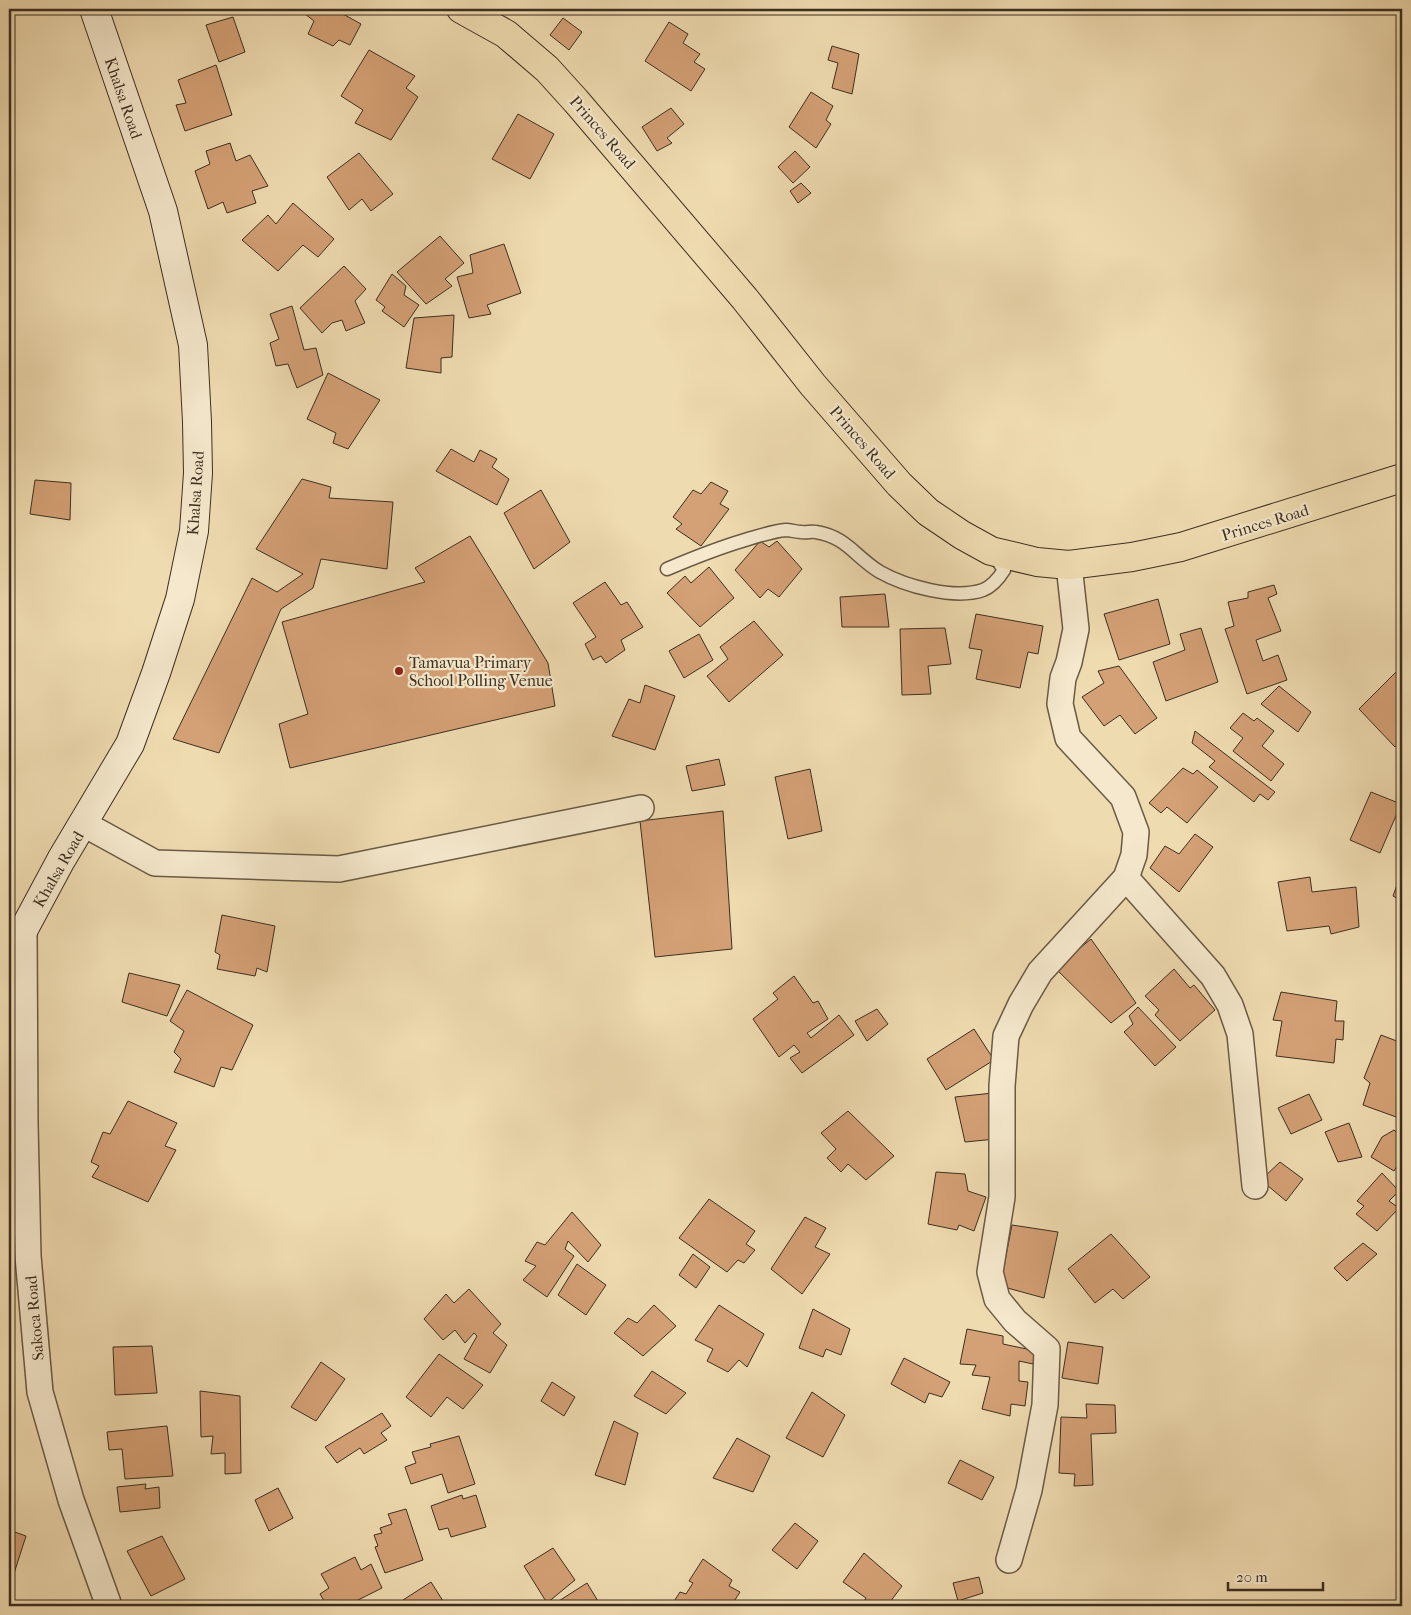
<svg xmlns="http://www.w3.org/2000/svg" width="1411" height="1615" viewBox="0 0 1411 1615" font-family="'IM FELL French Canon',serif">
  <rect width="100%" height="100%" fill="#efdbb0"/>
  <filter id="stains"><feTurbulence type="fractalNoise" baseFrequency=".004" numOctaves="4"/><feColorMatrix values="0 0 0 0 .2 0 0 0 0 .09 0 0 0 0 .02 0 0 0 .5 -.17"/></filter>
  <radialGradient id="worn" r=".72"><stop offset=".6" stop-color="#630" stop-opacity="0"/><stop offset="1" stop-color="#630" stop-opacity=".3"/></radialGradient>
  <g fill="#d4a075" stroke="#3c2f21">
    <path d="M308 9H334L361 24 350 45 339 40 333 46 308 34 314 21 305 14Z"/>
    <path d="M233 17 245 52 219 62 206 25Z"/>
    <path d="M563 18 582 32 569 50 550 35Z"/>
    <path d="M669 22 688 34 683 43 700 54 694 62 705 69 691 91 645 61Z"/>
    <path d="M832 46 859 54 852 94 832 88 838 63 828 60Z"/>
    <path d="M369 50 415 76 406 88 418 97 391 140 355 123 363 110 341 96Z"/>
    <path d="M216 65 232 115 185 131 176 105 186 103 178 80Z"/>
    <path d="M811 92 833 106 826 120 831 124 816 148 789 127Z"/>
    <path d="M671 108 684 124 667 138 672 143 657 151 642 127Z"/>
    <path d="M518 114 554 134 530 179 492 159Z"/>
    <path d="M230 143 236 161 250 155 268 186 252 191 256 203 227 213 223 202 208 209 195 171 210 164 206 151Z"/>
    <path d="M795 151 810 167 793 183 778 167Z"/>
    <path d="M359 153 393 194 371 211 362 199 349 210 327 177Z"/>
    <path d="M801 183 811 193 798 203 790 191Z"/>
    <path d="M293 203 334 239 318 257 303 245 278 271 242 240 268 215 276 224Z"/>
    <path d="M440 236 464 263 445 279 452 286 426 304 397 272Z"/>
    <path d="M504 244 521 293 487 305 491 314 469 318 457 277 473 273 470 255Z"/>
    <path d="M344 266 366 289 355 301 365 323 346 331 342 320 332 323 322 333 300 308Z"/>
    <path d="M392 274 406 286 404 295 419 305 404 327 382 311 385 307 376 300Z"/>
    <path d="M292 306 304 350 316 348 323 375 297 388 288 364 276 366 270 343 279 339 270 314Z"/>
    <path d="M454 315 452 357 441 358V373L406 368 414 318Z"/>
    <path d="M328 373 380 400 348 449 333 443 336 433 307 419Z"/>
    <path d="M451 449 474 462 480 450 497 459 492 467 509 479 497 505 436 471Z"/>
    <path d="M302 479 331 487 329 498 393 502 387 569 321 559 313 588 281 609 219 753 173 739 252 578 277 592 303 574 256 549Z"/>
    <path d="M35 480 71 483 70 520 30 514Z"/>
    <path d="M711 482 728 491 720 504 729 509 701 546 676 529 682 524 673 517 693 490 701 494Z"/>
    <path d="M541 490 570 542 534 569 504 513Z"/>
    <path d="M470 536 548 663 555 706 290 768 279 724 308 714 282 622 425 582 415 568Z"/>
    <path d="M760 541 769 547 777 541 802 569 779 597 768 589 760 598 735 570Z"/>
    <path d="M709 567 734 598 700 627 667 593 685 576 691 583Z"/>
    <path d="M605 582 621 605 627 602 643 627 621 640 625 650 606 663 601 656 593 660 585 644 596 637 573 603Z"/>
    <path d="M1274 585 1277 594 1268 598 1281 631 1256 640 1263 661 1278 655 1287 680 1247 694 1225 629 1234 626 1228 602 1248 598V592Z"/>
    <path d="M885 594 889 627H842L840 597Z"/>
    <path d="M1158 599 1170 644 1119 660 1104 614Z"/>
    <path d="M976 614 1043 626 1038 654 1028 652 1020 688 976 679 982 650 969 648Z"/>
    <path d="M754 621 783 655 729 702 707 676 728 659 720 647Z"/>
    <path d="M945 628 951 664 928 666 931 694 902 695 900 629Z"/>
    <path d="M1201 628 1218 682 1166 701 1153 662 1185 650 1180 634Z"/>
    <path d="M699 634 713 660 684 678 669 651Z"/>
    <path d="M1119 666 1157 718 1135 734 1120 715 1104 726 1082 697 1104 683 1098 671Z"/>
    <path d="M1402 666V739L1395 747 1359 709Z"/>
    <path d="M645 685 675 696 655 750 612 736 629 699 640 703Z"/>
    <path d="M1279 686 1311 712 1298 732 1261 704Z"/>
    <path d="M1243 713 1254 721 1257 718 1274 731 1262 746 1284 764 1271 781 1233 751 1243 738 1230 728Z"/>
    <path d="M1195 731 1275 792 1268 800 1260 794 1254 802 1209 767 1215 761 1192 743Z"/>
    <path d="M719 759 725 785 692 791 686 766Z"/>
    <path d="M1183 768 1193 774 1197 770 1218 787 1187 823 1167 807 1161 813 1149 803Z"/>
    <path d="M810 769 822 831 788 839 775 777Z"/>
    <path d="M1371 792 1401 804 1380 853 1350 840Z"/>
    <path d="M723 811 732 949 655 957 640 821Z"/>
    <path d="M1195 834 1213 847 1179 892 1150 868 1165 846 1179 854Z"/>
    <path d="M1402 871V901L1393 896Z"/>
    <path d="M1310 877 1312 892 1356 887 1359 927 1331 934 1329 926 1287 931 1278 882Z"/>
    <path d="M222 915 275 926 267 972 257 968 255 976 217 969 220 955 215 952Z"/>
    <path d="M1091 939 1136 1003 1111 1023 1054 967 1075 946 1080 948Z"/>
    <path d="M1174 969 1190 988 1194 985 1215 1010 1180 1041 1155 1015 1159 1010 1145 996Z"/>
    <path d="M129 973 180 985 167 1016 122 1002Z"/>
    <path d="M794 976 813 1003 818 1001 828 1019 807 1033 811 1038 839 1015 854 1035 802 1073 790 1058 800 1052 794 1045 779 1057 753 1019 778 999 773 993Z"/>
    <path d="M187 990 253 1025 232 1070 221 1067 214 1087 174 1072 181 1059 174 1052 184 1031 170 1021Z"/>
    <path d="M1281 992 1337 1001 1335 1021H1344L1343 1040 1336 1039 1334 1063 1276 1056 1282 1021 1273 1020Z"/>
    <path d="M1138 1007 1176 1047 1155 1066 1124 1032 1133 1024 1129 1016Z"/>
    <path d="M877 1009 888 1024 867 1041 855 1021Z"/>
    <path d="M974 1029 994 1060 946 1090 927 1059Z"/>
    <path d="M1381 1035 1402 1043V1111L1399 1118 1363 1105 1370 1083 1364 1078Z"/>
    <path d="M993 1093 996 1139 965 1142 955 1097Z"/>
    <path d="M1309 1094 1322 1120 1291 1134 1278 1108Z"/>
    <path d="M128 1101 177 1123 165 1146 176 1150 148 1202 92 1177 99 1166 91 1162 103 1132 110 1134Z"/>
    <path d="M848 1111 894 1156 866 1180 848 1164 841 1172 827 1158 836 1149 821 1133Z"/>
    <path d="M1349 1123 1362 1157 1338 1162 1325 1132Z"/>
    <path d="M1394 1130 1402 1137V1158L1394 1171 1371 1157 1382 1137Z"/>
    <path d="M1280 1162 1303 1179 1286 1201 1261 1180Z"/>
    <path d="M936 1172 965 1174 968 1191 986 1197 974 1231 959 1225 957 1230 928 1224Z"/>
    <path d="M1382 1173 1399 1191 1389 1201 1399 1208 1377 1231 1356 1214 1364 1206 1357 1201Z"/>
    <path d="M709 1199 755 1231 746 1244 755 1250 744 1263 738 1260 727 1272 679 1238Z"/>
    <path d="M572 1212 601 1245 588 1262 568 1241 565 1249 574 1256 547 1297 523 1280 536 1266 525 1261 537 1242 545 1245Z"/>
    <path d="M805 1217 826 1228 815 1247 830 1254 802 1294 771 1269Z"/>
    <path d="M1012 1225 1058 1232 1044 1298 1000 1286Z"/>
    <path d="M1111 1234 1150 1277 1123 1299 1113 1289 1095 1303 1068 1269Z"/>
    <path d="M1363 1243 1377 1254 1347 1281 1334 1268Z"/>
    <path d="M693 1254 710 1267 696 1288 679 1275Z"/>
    <path d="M577 1264 606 1285 586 1315 558 1295Z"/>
    <path d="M469 1289 501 1324 493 1333 507 1345 490 1373 464 1359 477 1336 474 1333 465 1343 455 1330 443 1340 424 1319 446 1294 454 1303Z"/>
    <path d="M654 1305 676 1326 643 1356 614 1333 628 1318 637 1323Z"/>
    <path d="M719 1305 764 1334 747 1367 739 1360 728 1372 707 1361 713 1349 695 1340Z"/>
    <path d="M813 1309 850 1329 841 1355 826 1349 823 1357 799 1348Z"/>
    <path d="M967 1329 1003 1336V1344L1036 1351 1033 1364 1019 1361V1381L1028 1382 1025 1406 1011 1404 1010 1416 982 1409 990 1377 972 1375 976 1365 960 1364Z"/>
    <path d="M1068 1342 1103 1347 1098 1384 1062 1378Z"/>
    <path d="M152 1346 157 1393 115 1395 113 1347Z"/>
    <path d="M439 1354 483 1385 463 1409 447 1397 431 1417 406 1397Z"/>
    <path d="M904 1358 950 1382 942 1397 929 1393 925 1403 891 1384Z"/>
    <path d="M321 1362 345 1379 316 1421 291 1407Z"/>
    <path d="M652 1371 686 1393 666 1414 634 1396Z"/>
    <path d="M552 1382 575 1397 564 1416 541 1401Z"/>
    <path d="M200 1391 240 1396 241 1473 225 1474V1453L211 1454 213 1436 201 1437Z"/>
    <path d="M812 1392 845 1415 823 1457 786 1438Z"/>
    <path d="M1086 1404 1115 1405 1116 1433 1091 1434 1093 1485 1074 1486 1075 1474 1059 1473 1061 1417 1087 1418Z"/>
    <path d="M382 1413 391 1426 381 1433 387 1440 364 1454 360 1448 337 1463 325 1447Z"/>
    <path d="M614 1421 638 1433 625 1485 595 1475Z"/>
    <path d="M167 1426 173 1476 125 1479 122 1449 109 1450 107 1432Z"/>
    <path d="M459 1436 475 1484 448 1493 442 1474 411 1484 405 1467 416 1463 412 1452 431 1447 430 1444Z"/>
    <path d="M737 1438 770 1456 753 1492 713 1478Z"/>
    <path d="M960 1460 994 1477 982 1500 948 1483Z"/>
    <path d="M146 1484 145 1489 159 1487 160 1508 120 1512 117 1487Z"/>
    <path d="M278 1488 293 1518 269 1531 255 1500Z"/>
    <path d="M462 1495 463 1499 476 1495 486 1527 451 1537 448 1528 439 1530 431 1506Z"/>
    <path d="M406 1509 423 1560 385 1573 375 1547 378 1546 374 1535 382 1533 380 1528 392 1524 388 1514Z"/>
    <path d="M795 1523 818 1541 797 1569 772 1550Z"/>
    <path d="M9 1530 26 1536 9 1589Z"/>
    <path d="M162 1536 185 1579 151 1596 127 1551Z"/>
    <path d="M553 1548 575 1580 547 1603 524 1566Z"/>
    <path d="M864 1553 902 1586 887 1606H868L863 1603 866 1598 843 1582Z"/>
    <path d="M355 1557 361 1570 371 1564 382 1588 346 1606H327L320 1594 329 1588 321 1574Z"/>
    <path d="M703 1559 732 1580 729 1586 740 1592 731 1606H671L680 1592 686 1594 693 1583 689 1581Z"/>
    <path d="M979 1577 983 1593 958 1601 953 1583Z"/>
    <path d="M431 1582 443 1601 436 1606H407L403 1600Z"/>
    <path d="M587 1583 601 1606H551Z"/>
  </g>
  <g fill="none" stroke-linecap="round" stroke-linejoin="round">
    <defs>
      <path id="lane" d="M667 569C693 558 718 548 745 540 758 536 773 531 786 530 791 530 796 532 801 532 806 533 811 531 816 532 847 537 855 557 880 572 905 586 954 600 983 590 993 586 999 578 1004 570L994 555"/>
      <g id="street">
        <path d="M84 824 155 863 339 869 641 808"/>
        <path d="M1126 878 1213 976 1230 1005 1240 1034 1255 1186"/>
        <path d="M24 929 25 1124 28 1256 40 1392 71 1500 109 1606"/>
        <path d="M1009 1560 1029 1490 1045 1405 1047 1349 1015 1321 997 1299 990 1272 1002 1197V1086L1006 1036 1021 1004 1040 972 1126 878 1134 855 1136 832 1123 797 1068 738 1060 704 1063 678 1069 662 1076 629 1069 565"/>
      </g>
      <path id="secondary" d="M9 949 24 929 61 860 130 744 156 673 180 599 194 531 198 473 197 422 193 345 163 211 94 9"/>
      <path id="primary" d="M461 9 506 34 547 69 576 101 745 299 813 385 899 484 928 512 962 535 991 551 1037 562 1069 565 1132 557 1181 547 1402 478"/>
    </defs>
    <use href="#lane" stroke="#695a45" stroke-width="15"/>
    <use href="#street" stroke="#695a45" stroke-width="28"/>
    <use href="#secondary" stroke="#3c2f21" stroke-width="30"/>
    <use href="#primary" stroke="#3c2f21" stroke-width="30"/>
    <use href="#lane" stroke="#f5e8cc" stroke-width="12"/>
    <use href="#street" stroke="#f5e8cc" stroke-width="25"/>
    <use href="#secondary" stroke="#f5e8cc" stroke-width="28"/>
    <use href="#primary" stroke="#efdbb0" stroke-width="28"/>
  </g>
  <circle fill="#8f2418" stroke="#f5e8cc" stroke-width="2" cx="399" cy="671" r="5"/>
  <g text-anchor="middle" stroke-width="4.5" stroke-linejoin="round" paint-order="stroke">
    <g font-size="16" fill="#3c2f21" stroke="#f5e8cc">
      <text transform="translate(124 98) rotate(71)" y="6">Khalsa Road</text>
      <text transform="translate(603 132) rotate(49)" y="6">Princes Road</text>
      <text transform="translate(863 442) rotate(49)" y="6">Princes Road</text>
      <text transform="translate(195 493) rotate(-86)" y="6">Khalsa Road</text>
      <text transform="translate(1265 522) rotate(-17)" y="6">Princes Road</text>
      <text transform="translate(58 869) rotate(-60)" y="6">Khalsa Road</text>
      <text transform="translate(34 1318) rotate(-95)" y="6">Sakoca Road</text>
    </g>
    <g font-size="16" fill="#3c2f21" stroke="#f5e8cc" text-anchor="start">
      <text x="409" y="668">Tamavua Primary<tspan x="409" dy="18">School Polling Venue</tspan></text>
    </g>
  </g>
  <rect width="1411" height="1615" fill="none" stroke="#efdbb0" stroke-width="30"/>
  <rect x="10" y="10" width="1391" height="1595" fill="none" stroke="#3c2f21" stroke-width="2.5"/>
  <rect x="15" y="15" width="1381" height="1585" fill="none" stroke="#3c2f21"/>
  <path d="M1228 1582v8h95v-8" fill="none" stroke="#3c2f21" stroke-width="2.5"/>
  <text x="1236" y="1582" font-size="15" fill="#3c2f21" stroke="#f5e8cc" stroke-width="4" paint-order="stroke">20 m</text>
  <rect width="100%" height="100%" filter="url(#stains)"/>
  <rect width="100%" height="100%" fill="url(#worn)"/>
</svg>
